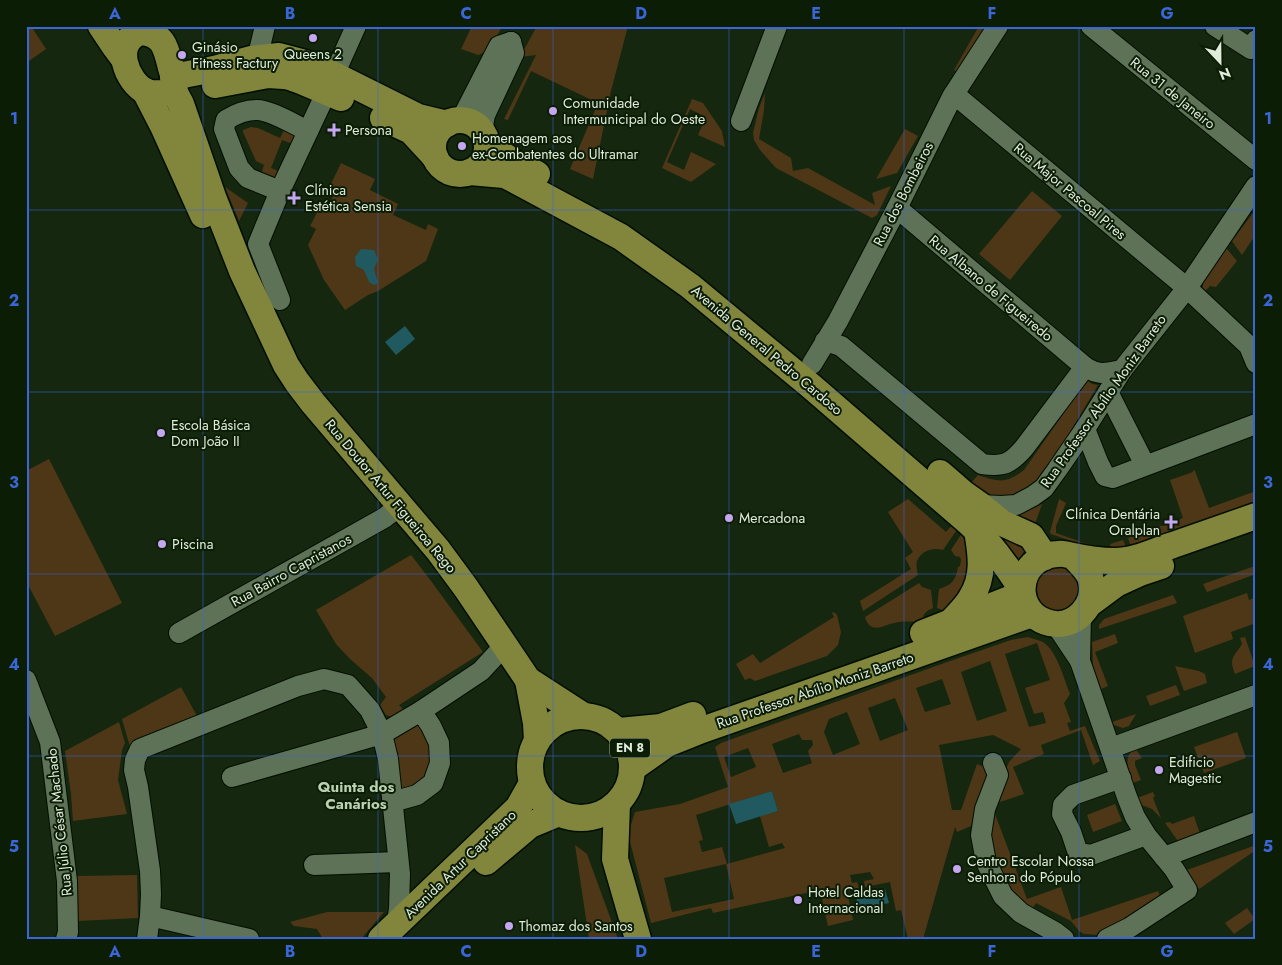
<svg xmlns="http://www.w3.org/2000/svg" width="1282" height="965" viewBox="0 0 1282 965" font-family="Jost,sans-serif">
  <rect width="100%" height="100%" fill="#15270f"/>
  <g fill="#4e3716" fill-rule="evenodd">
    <path d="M26 26H31L46 49 26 63Z"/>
    <path d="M472 26H502L490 50 478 55 461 49Z"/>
    <path d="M537 26H628L611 91 593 179 570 169 598 103 531 71 508 120 504 119 536 55 520 57Z"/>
    <path d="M979 26H985L958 72 954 70Z"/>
    <path d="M765 93 764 110 759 139 791 158 793 171 808 168 875 205 872 193 891 186 877 215 872 218 776 168 760 150 754 140 753 133 759 108Z"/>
    <path d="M692 99 703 103 722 131 725 147 698 135 706 117 690 109 667 162 684 170 691 152 716 164 691 182 662 168Z"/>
    <path d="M251 127 258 128 280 138 285 128 296 135 293 144 282 140 271 168 281 172 277 180 260 177 264 165 256 161 243 132V130Z"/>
    <path d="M905 129 918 136 897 173 876 179Z"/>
    <path d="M419 154C428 163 436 178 449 181 458 183 468 182 478 183 445 192 433 184 419 154Z"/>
    <path d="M341 163 375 179 370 190 398 204 393 215 426 230 428 224 438 229 426 261 378 291 368 295 345 310 324 280 308 245 316 229 310 226 322 203 330 204 336 188 330 186Z"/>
    <path d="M225 187 248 203 239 221Z"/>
    <path d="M1032 191 1062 216 1010 280 979 254Z"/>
    <path d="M1256 209V234L1242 255 1232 241Z"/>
    <path d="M1226 248 1237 261 1216 287 1210 286 1205 291 1203 288V280Z"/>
    <path d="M1087 380 1092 384 1098 385 1043 478 1019 496 1004 498 990 495 970 484 978 475C999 482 1006 484 1024 470Z"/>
    <path d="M49 459 122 603 55 636 26 581V471Z"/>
    <path d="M1193 470 1195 471 1209 508 1256 491V507L1132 550 1128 538 1183 518 1170 480 1193 472Z"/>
    <path d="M908 499 946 532 953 524 958 528 943 550C933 547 921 551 917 561 916 565 917 571 918 575L863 611 860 601 911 569 905 558 913 552 888 512Z"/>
    <path d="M1059 499 1066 503 1056 526V533L1084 543 1111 549 1110 544 1123 540 1127 549 1113 551 1083 545 1051 534 1050 532Z"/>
    <path d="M1042 504 1035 524 1019 515Z"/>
    <path d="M979 515 1028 545 1017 562Z"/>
    <path d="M962 533 969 543 971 576 960 595 943 611 940 609 937 608 939 589C952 585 956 580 958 567L960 566 961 560 960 557 955 556 951 550Z"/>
    <path d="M411 555 431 581 483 652 399 705 405 711 394 718 386 715 380 705 386 697 372 678 350 659 336 644 316 610Z"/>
    <path d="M1065 562 1083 580 1072 612 1046 614 1030 584 1033 575Z"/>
    <path d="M1252 567 1256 568V574L1207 592 1203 584Z"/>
    <path d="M919 583 922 587 931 590 933 608C926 611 922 614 923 622 915 622 907 621 899 622 886 623 871 637 865 617Z"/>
    <path d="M1247 593 1249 600 1254 598 1256 603V623L1231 632 1233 639 1195 653 1183 616Z"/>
    <path d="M1173 595 1177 603 1099 629V625L1104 619Z"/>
    <path d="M834 612 837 615 841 632 838 645 827 656 755 681 750 678 745 680 736 664 753 654 760 663 834 617 832 613Z"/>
    <path d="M1115 634 1118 643 1095 652 1108 686 1101 689 1093 665 1092 642Z"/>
    <path d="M1028 637C1033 639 1039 640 1043 642 1057 651 1064 679 1070 694L1064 703 1071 722 1067 723 1070 731 1085 726 1100 761 1093 765 1081 730 1041 745 1044 754 1013 767 1024 794 991 805 1009 762 1021 749 993 735 939 745 952 810H961L977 764 994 771 971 826 957 832 955 827 923 939H908L901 910 896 911 890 882 865 887 864 881 874 879 870 872 850 875 852 883 857 882 859 888 847 891 853 920 828 926 820 890 713 913 711 908 651 923 628 834 635 812 680 804 728 787 715 747 721 743 950 661 1011 640ZM1037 643 1050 680 1025 688 1034 714 1043 712 1046 723 1029 727 1005 654ZM990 661 1007 711 977 721 961 672ZM942 679 951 704 925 712 916 688ZM895 698 908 730 880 741 868 708ZM847 712 860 744 833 755 824 732 829 719ZM799 734 802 740H812L813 745 808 751 812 763 783 773 772 744ZM748 748 756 767 731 777 724 757ZM772 791 778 811 760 816 769 847 782 843 785 848 727 864 722 847 702 852 699 841 703 840 696 815ZM726 864 734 899 672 912 664 878Z"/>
    <path d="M1245 637 1255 666 1235 674C1229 658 1233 658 1242 644L1240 638Z"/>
    <path d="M1175 666 1199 671 1205 674 1207 683 1184 691Z"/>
    <path d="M1176 685 1180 695 1150 706 1146 696Z"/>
    <path d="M181 687 197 716 130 747 122 719Z"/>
    <path d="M1136 714 1129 726 1123 728 1114 725 1112 722Z"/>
    <path d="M419 721 432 745 429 775 415 786 396 792 388 739Z"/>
    <path d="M119 722 125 743 122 750 118 780 127 814 73 821 71 794 65 751Z"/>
    <path d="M1237 732 1246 758 1204 773 1194 747Z"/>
    <path d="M1135 748 1142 758 1135 761V765L1141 780 1133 783C1129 770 1122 758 1135 748Z"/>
    <path d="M1153 792 1155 796 1153 798 1161 818 1152 809 1139 804 1137 798Z"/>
    <path d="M1115 804 1122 821 1093 832 1087 815Z"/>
    <path d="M992 806 1027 899 1061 887 1072 920 1158 891 1161 898 1099 935 1084 934 1079 931 1071 921 1036 903 1030 912 1006 886 988 837Z"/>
    <path d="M1194 816 1200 834 1178 841 1165 823 1170 822 1172 824Z"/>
    <path d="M575 845 587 854 618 939H589Z"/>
    <path d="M1256 845V850L1199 889 1187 870Z"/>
    <path d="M137 875 138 918 78 921 77 876Z"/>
    <path d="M1247 908 1255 919 1234 934 1225 923Z"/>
    <path d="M327 912H384L361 939H323L317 929 294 926 290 922Z"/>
  </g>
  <g fill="#20595f">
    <path d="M361 249 374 250 378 259 374 269 378 283 374 285 369 282 364 270 356 266 355 257Z"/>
    <path d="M405 326 415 339 396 355 385 342Z"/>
    <path d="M772 791 778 811 736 824 729 804Z"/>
    <path d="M885 889 889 903 858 910 856 895Z"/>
  </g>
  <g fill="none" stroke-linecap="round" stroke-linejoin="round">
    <defs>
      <g id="minor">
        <path d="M1091 26 1256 160"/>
        <path d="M1215 26 1251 49 1256 40"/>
        <path d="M257 59 265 26"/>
        <path d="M334 75 356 26"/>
        <path d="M954 94 1187 288 1249 346 1256 363"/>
        <path d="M461 120 499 46 511 42"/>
        <path d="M741 121 777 26"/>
        <path d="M482 131 485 115 514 53 511 42"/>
        <path d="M280 191 248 178 239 168 224 129 226 120C234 115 246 110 256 110 269 109 295 125 308 131"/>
        <path d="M897 208 1085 367C1100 376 1106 373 1122 370"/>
        <path d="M280 300 258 244 280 191 327 91"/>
        <path d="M825 341 841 346 982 464C1004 467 1010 464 1024 448L1085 367"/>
        <path d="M812 364 838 321 897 208 952 97 998 26"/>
        <path d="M1108 392 1145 465"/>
        <path d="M1085 429 1098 462 1105 476 1113 478 1256 424"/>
        <path d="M980 505 1001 506 1016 505 1033 496 1044 488 1057 470 1085 429 1122 370 1187 288 1256 186"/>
        <path d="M1056 625 1080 661 1127 797 1135 817 1146 835 1174 869 1187 890 1129 928 1107 939"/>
        <path d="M179 633 384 518 401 505"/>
        <path d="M1080 661 1081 615"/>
        <path d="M26 680 50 742 67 881 68 932 66 939"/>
        <path d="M1111 748 1256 695"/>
        <path d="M993 763 998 775 985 809 981 835 986 862 1003 896 1021 913 1055 932 1064 939"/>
        <path d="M232 777 382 734 421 711 481 671 504 646"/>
        <path d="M1121 778 1073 795 1063 805 1062 814 1071 832 1078 853 1091 855 1146 835"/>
        <path d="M392 802 417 795 433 783 440 763 439 743 431 726 421 711"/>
        <path d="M1164 857 1256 822"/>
        <path d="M314 865 398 862"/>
        <path d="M150 916 249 939"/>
        <path d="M147 939 150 916 151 894 150 871 138 787 134 770 135 760 140 749 298 686 324 679 348 685 370 710 382 734 388 759 400 874 399 908 397 924"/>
      </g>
      <g id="major">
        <path d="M101 26 115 47 124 59"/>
        <path d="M141 32C164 34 166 48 171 68 173 75 176 83 174 91 165 93 156 95 147 92 126 83 111 41 141 32Z"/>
        <path d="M173 77 214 69 251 59 279 56 309 64 334 75 418 117 447 124"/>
        <path d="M215 85 268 75 284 76 290 77 301 81 341 98"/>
        <path d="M145 91 163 126 203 215"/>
        <path d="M174 91 181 104 213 197 242 271 286 365 297 382 313 403 438 550 466 588 528 680 582 715"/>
        <path d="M383 118 411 131 435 157"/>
        <circle cx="460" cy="147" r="27"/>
        <path d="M487 144 512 161 537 174"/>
        <path d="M470 172 504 175 507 176 621 237 690 286 812 387 968 522C989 541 1007 566 1022 590"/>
        <path d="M940 473 963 493 980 505 1002 523 1031 536 1045 557"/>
        <path d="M1073 556C1079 563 1086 568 1090 577 1100 604 1073 632 1046 622 1018 613 1014 574 1040 559 1045 556 1052 554 1058 554 1063 553 1068 555 1073 556 1086 559 1101 561 1115 561 1135 561 1154 551 1173 545 1201 535 1228 526 1256 516"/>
        <path d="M1089 604 1116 584 1140 573 1161 566"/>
        <path d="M951 622C958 614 966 607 971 598 985 576 981 554 977 530"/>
        <path d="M923 633 1022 594"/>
        <path d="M528 680 536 723 537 741"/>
        <circle cx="581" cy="767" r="51"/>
        <path d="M619 731 661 727 693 715"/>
        <path d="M633 768 667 744 702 730 1032 614"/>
        <path d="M617 804 615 859 638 939"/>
        <path d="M486 862 530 825 559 813"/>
        <path d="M381 939 518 808 532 783"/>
      </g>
    </defs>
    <use href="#minor" stroke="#020f00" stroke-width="22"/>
    <use href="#major" stroke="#020f00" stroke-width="29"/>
    <use href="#minor" stroke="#5e7257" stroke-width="20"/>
    <use href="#major" stroke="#82863d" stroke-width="26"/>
  </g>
  <path fill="none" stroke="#3a66d8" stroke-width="1" stroke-opacity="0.55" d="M203 26V939M378 26V939M553 26V939M729 26V939M904 26V939M1079 26V939M26 210H1256M26 392H1256M26 574H1256M26 756H1256"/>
  <g fill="#c5a6f0" stroke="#0c1d06" stroke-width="2">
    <circle cx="313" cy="38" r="5"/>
    <circle cx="182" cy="55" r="5"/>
    <circle cx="553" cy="111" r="5"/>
    <path d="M331.5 122.5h5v5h5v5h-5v5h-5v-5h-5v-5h5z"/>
    <circle cx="462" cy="146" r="5"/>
    <path d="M291.5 190.5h5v5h5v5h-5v5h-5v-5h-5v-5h5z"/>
    <circle cx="161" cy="433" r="5"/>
    <circle cx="729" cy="518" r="5"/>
    <path d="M1168.5 514.5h5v5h5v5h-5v5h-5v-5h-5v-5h5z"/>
    <circle cx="162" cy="544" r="5"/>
    <circle cx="1159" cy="770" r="5"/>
    <circle cx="957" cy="869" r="5"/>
    <circle cx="798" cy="900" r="5"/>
    <circle cx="509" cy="926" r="5"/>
  </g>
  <g text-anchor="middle" stroke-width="4" stroke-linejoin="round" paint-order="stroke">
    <rect fill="#0c1d06" stroke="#a0ad9b" stroke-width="1" x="610" y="738.5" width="40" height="19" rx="4"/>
    <g font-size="12" font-weight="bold" fill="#dfebdb">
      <text x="630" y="752">EN 8</text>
    </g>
    <g font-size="14" fill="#dfebdb" stroke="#0c1d06" text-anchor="start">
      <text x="192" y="52">Ginásio<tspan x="192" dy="16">Fitness Factury</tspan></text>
      <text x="313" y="59" text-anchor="middle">Queens 2</text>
      <text x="563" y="108">Comunidade<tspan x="563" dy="16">Intermunicipal do Oeste</tspan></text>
      <text x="345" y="135">Persona</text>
      <text x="472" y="143">Homenagem aos<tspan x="472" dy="16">ex-Combatentes do Ultramar</tspan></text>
      <text x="305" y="195">Clínica<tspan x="305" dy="16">Estética Sensia</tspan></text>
      <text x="171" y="430">Escola Básica<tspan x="171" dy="16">Dom João II</tspan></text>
      <text x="1160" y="519" text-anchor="end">Clínica Dentária<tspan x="1160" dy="16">Oralplan</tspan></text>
      <text x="739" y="523">Mercadona</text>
      <text x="172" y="549">Piscina</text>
      <text x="1169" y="767">Edificio<tspan x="1169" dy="16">Magestic</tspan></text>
      <text x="967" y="866">Centro Escolar Nossa<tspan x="967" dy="16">Senhora do Pópulo</tspan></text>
      <text x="808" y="897">Hotel Caldas<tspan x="808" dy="16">Internacional</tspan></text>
      <text x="519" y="931">Thomaz dos Santos</text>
    </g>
    <g font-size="14" fill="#dfebdb" stroke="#0c1d06">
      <text transform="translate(1173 93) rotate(39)" y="5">Rua 31 de Janeiro</text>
      <text transform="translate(1070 191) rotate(40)" y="5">Rua Major Pascoal Pires</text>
      <text transform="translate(903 194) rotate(-63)" y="5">Rua dos Bombeiros</text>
      <text transform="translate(991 288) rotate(40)" y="5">Rua Albano de Figueiredo</text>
      <text transform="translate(767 350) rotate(40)" y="5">Avenida General Pedro Cardoso</text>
      <text transform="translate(1103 401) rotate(-55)" y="5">Rua Professor Abílio Moniz Barreto</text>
      <text transform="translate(391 496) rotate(50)" y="5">Rua Doutor Artur Figueiroa Rego</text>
      <text transform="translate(291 570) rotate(-29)" y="5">Rua Bairro Capristanos</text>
      <text transform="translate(815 690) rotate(-19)" y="5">Rua Professor Abílio Moniz Barreto</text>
      <text transform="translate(59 822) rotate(-96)" y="5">Rua Júlio César Machado</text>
      <text transform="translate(460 864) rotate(-44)" y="5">Avenida Artur Capristano</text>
    </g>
    <g font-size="15" font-weight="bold" fill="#bad1b2" stroke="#0c1d06">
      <text x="356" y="792">Quinta dos<tspan x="356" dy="17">Canários</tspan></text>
    </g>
  </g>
  <rect width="1282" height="965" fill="none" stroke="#0c1d06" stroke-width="55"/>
  <g transform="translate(1220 62) rotate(158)" stroke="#0c1d06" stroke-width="4" paint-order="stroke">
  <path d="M0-4L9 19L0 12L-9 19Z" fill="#dfebdb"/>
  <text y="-8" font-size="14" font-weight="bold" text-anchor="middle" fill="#dfebdb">N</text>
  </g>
  <rect x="28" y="28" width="1226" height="910" fill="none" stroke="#3a66d8" stroke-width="2"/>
  <g font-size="16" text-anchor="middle" font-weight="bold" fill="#3a66d8">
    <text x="115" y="19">A</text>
    <text x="290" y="19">B</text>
    <text x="466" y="19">C</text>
    <text x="641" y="19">D</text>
    <text x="816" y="19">E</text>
    <text x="992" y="19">F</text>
    <text x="1167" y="19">G</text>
    <text x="14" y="124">1</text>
    <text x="1268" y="124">1</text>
    <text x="14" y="306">2</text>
    <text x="1268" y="306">2</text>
    <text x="14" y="488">3</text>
    <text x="1268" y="488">3</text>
    <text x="14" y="670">4</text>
    <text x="1268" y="670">4</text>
    <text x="14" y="852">5</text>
    <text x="1268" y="852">5</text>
    <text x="115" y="957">A</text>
    <text x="290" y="957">B</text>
    <text x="466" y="957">C</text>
    <text x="641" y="957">D</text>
    <text x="816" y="957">E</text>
    <text x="992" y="957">F</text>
    <text x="1167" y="957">G</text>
  </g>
</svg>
